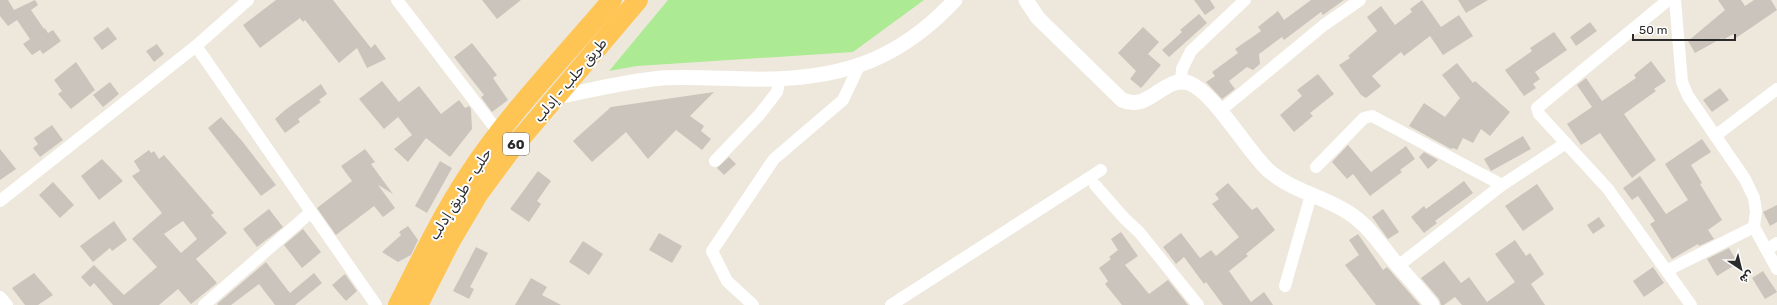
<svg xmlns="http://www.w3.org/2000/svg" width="1777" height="305" viewBox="0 0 1777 305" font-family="Rubik,Vazirmatn,sans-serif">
  <rect width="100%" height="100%" fill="#eee8dc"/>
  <path fill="#acea93" d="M668 0H924L853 52 637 66 609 71Z"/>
  <g fill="#cac4bc" fill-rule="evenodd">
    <path d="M0 0H8L14 10 35 0 38 5 31 10 44 29 45 28 48 33 53 30 61 41 43 54 40 50 32 55 23 44 30 39 17 20 8 26 0 16Z"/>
    <path d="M276 0H333L371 48 375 44 386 59 367 68 357 48 339 63 305 20 303 22 300 18 260 48 243 25Z"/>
    <path d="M482 0H521L497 19Z"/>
    <path d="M1194 0H1210L1215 8 1205 15Z"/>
    <path d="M1311 0H1344L1323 15 1321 12 1284 40 1282 37 1259 54 1260 64 1253 70 1247 67 1229 81 1235 89 1222 99 1206 82 1215 76 1212 72 1238 53 1235 49 1261 31 1258 27 1278 11 1284 20Z"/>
    <path d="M1422 0 1441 27 1459 15 1473 36 1443 55 1430 36 1404 56 1401 52 1372 76 1381 86 1366 98 1361 95 1339 65 1350 58 1348 56 1377 31 1367 17 1381 6 1395 25 1412 12 1410 9Z"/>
    <path d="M1458 0H1488L1466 13Z"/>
    <path d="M1718 0H1741L1745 6 1754 0H1771L1777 10 1736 38 1733 34 1723 40 1722 38 1695 53 1688 41 1725 10Z"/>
    <path d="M1199 14 1207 23 1169 57 1162 50 1182 32 1180 30Z"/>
    <path d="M1590 22 1597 31 1576 46 1570 37Z"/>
    <path d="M108 27 117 39 102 50 93 38Z"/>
    <path d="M1143 27 1159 42 1148 54 1161 65 1141 88 1130 79 1136 71 1118 53Z"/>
    <path d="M1554 32 1567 50 1535 72 1540 79 1533 84 1536 88 1524 96 1505 70 1532 51 1530 48Z"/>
    <path d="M472 43 497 75 493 78 508 100 492 112 481 97 484 95 454 57Z"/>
    <path d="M157 44 164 54 154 62 146 51Z"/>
    <path d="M1651 61 1666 81 1654 89 1656 91 1624 114 1656 160 1632 178 1600 133 1581 145 1567 124 1592 107 1577 85 1586 78 1602 101 1636 78 1634 75Z"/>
    <path d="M76 62 95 90 71 109 58 94 62 91 54 80Z"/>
    <path d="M1457 63 1473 83 1475 81 1510 112 1490 136 1481 129 1473 143 1463 138 1457 150 1453 148 1451 149 1409 126 1424 103 1445 117 1460 98 1442 75Z"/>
    <path d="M1318 74 1334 94 1310 113 1313 116 1294 132 1280 115 1302 96 1297 90Z"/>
    <path d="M382 81 399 102 419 86 441 114 459 100 465 108 469 106 471 109 472 129 450 157 426 138 408 162 394 149 412 135 398 117 384 129 359 99Z"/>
    <path d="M110 82 119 94 103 107 93 95Z"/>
    <path d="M321 84 327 94 319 100 321 102 298 119 300 122 285 133 275 119 285 110Z"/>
    <path d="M1720 88 1729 100 1712 112 1703 100Z"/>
    <path d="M714 92 690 116 704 126 701 131 711 139 702 150 676 130 648 159 626 132 592 162 573 141 611 107Z"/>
    <path d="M221 117 242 141 276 185 261 196 208 128Z"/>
    <path d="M52 125 63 140 40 157 33 148 38 144 34 138Z"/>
    <path d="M1523 136 1531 149 1491 171 1484 159Z"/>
    <path d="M1702 139 1711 152 1691 165 1702 183 1700 184 1722 220 1708 230 1714 239 1699 246 1698 244 1672 259 1650 224 1655 221 1638 196 1632 200 1623 188 1640 176 1666 214 1688 200 1665 164Z"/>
    <path d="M1348 145 1371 172 1406 146 1415 159 1400 170 1402 172 1370 196 1353 174 1347 179 1332 162Z"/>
    <path d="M0 149 16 169 0 180Z"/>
    <path d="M365 149 375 162 371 164 393 194 378 185 395 208 383 217 374 206 336 235 317 208 352 181 341 166Z"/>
    <path d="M149 150 151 153 154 151 159 159 164 155 214 213 211 215 227 233 196 259 217 283 191 304 178 289 159 305H113L94 283 90 287 81 277 94 265 124 295 157 267 132 239 162 213 132 176 140 171 134 161ZM183 221 197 239 181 253 164 234Z"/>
    <path d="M1424 152 1438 160 1428 169 1419 157Z"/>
    <path d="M729 157 736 164 724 175 717 168Z"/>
    <path d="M102 159 123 181 99 200 81 176Z"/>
    <path d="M440 161 452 168 427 213 415 206Z"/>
    <path d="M538 171 551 181 537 201 541 204 529 222 510 209Z"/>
    <path d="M1464 181 1473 193 1435 221 1437 223 1424 233 1411 217 1424 206 1426 209Z"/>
    <path d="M53 182 74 205 60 218 39 195Z"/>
    <path d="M1228 183 1252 210 1257 207 1275 230 1246 254 1248 256 1229 271 1251 302 1264 292 1273 305H1223L1206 282 1204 284 1184 257 1176 264 1163 247 1181 233 1200 258 1211 250 1216 256 1239 237 1212 204 1219 199 1215 194Z"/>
    <path d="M1537 184 1554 209 1523 231 1505 206Z"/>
    <path d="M1777 205V222L1770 226 1763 212Z"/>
    <path d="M269 209 283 227 257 247 243 229Z"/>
    <path d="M1383 209 1399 232 1388 239 1372 217Z"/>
    <path d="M1599 217 1605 226 1593 234 1587 225Z"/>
    <path d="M114 221 127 240 112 251 110 248 93 262 80 246Z"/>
    <path d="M408 226 418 240 411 255 398 262 382 252 401 235 399 232Z"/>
    <path d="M303 229 321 252 302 268 284 245Z"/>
    <path d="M1121 232 1138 256 1125 265 1149 294 1168 280 1188 305H1122L1105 284 1108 281 1099 268 1111 259 1109 257 1118 250 1111 239Z"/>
    <path d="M659 233 682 246 672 263 649 250Z"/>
    <path d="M1358 234 1383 270 1387 267 1420 305H1376L1345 265 1359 255 1349 240Z"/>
    <path d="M1515 240 1526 256 1530 253 1544 274 1531 284 1545 305H1462L1455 297 1444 305H1441L1439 299 1421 278 1444 261 1461 283 1469 277 1487 302 1515 282 1495 254Z"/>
    <path d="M583 241 603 254 589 275 569 262Z"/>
    <path d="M476 247 488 253 470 287 474 289 469 299 453 291Z"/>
    <path d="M1729 248 1738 263 1717 276 1707 259Z"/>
    <path d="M266 262 290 293 314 273 322 283 295 305H275L259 284 231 305H218L217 304Z"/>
    <path d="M1653 267 1664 283 1644 297 1633 281Z"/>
    <path d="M1763 271 1777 292 1765 299 1752 278Z"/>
    <path d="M34 273 53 295 38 305H25L12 288Z"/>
    <path d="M345 274 357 291 346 301 332 285Z"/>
    <path d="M531 278 547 287 542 295 561 305H515Z"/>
  </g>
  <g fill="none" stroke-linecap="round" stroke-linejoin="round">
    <g stroke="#fff" stroke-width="12">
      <path d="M397 0 499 133"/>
      <path d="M1668 0 1537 108 1539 114 1608 189 1691 305"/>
      <path d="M1675 0 1682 82 1688 96 1745 179 1754 198 1756 211 1754 227 1777 269"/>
      <path d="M196 46 376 305"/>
      <path d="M1181 82 1182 69 1191 51 1245 0"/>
      <path d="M1220 111 1324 25 1360 0"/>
      <path d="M1715 136 1777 89"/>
      <path d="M715 161 759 115 777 92 780 78"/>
      <path d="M1316 167 1364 118 1372 116 1502 185"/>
      <path d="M1095 185 1125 219 1139 232 1198 305"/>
      <path d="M0 201 196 46 248 0"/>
      <path d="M1767 250 1777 243"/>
      <path d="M1398 266 1502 185 1566 143"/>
      <path d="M1668 270 1754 227"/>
      <path d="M1285 286 1311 195"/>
      <path d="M0 297 7 305"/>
      <path d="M204 305 311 212"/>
      <path d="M753 305 727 281 712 251 774 159 843 100 859 66"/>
      <path d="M891 305 1101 170"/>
    </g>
    <g stroke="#fff" stroke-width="15">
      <path d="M1026 0 1038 18 1122 100C1151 112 1163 75 1189 83 1214 92 1247 151 1268 170 1292 191 1323 196 1349 213 1368 225 1380 244 1394 261 1407 276 1420 290 1432 305"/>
      <path d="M557 97C592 90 627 81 662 78 698 76 735 80 772 79 848 77 902 57 955 0"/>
    </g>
    <g stroke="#fec454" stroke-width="20">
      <path d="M398 305C420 262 441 217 468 176 509 113 563 58 612 0"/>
      <path d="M418 305 450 242 479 193 510 151 638 0"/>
    </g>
  </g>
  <g text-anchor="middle" stroke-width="4" stroke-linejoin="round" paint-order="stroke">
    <rect fill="#fff" stroke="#6b6b6b" stroke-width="1" x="503" y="133" width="26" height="22" rx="3"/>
    <g font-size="13" font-weight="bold" fill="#2b2b2b">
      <text x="516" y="149">60</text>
    </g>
    <g font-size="14" fill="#2b2b2b" stroke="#fff">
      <text transform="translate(570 80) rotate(-50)" y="5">طريق حلب - إدلب</text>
      <text transform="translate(460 194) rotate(-58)" y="5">حلب - طريق إدلب</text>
    </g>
  </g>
  <g transform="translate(1741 269) rotate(145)" stroke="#ffffff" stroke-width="3" paint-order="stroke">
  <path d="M0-3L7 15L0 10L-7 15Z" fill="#2b2b2b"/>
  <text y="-6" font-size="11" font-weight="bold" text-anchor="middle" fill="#2b2b2b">ش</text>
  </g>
  <path d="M1633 34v6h102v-6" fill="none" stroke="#2b2b2b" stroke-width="2"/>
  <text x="1639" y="34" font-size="12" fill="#2b2b2b" stroke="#ffffff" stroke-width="3" paint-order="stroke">50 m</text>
</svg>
